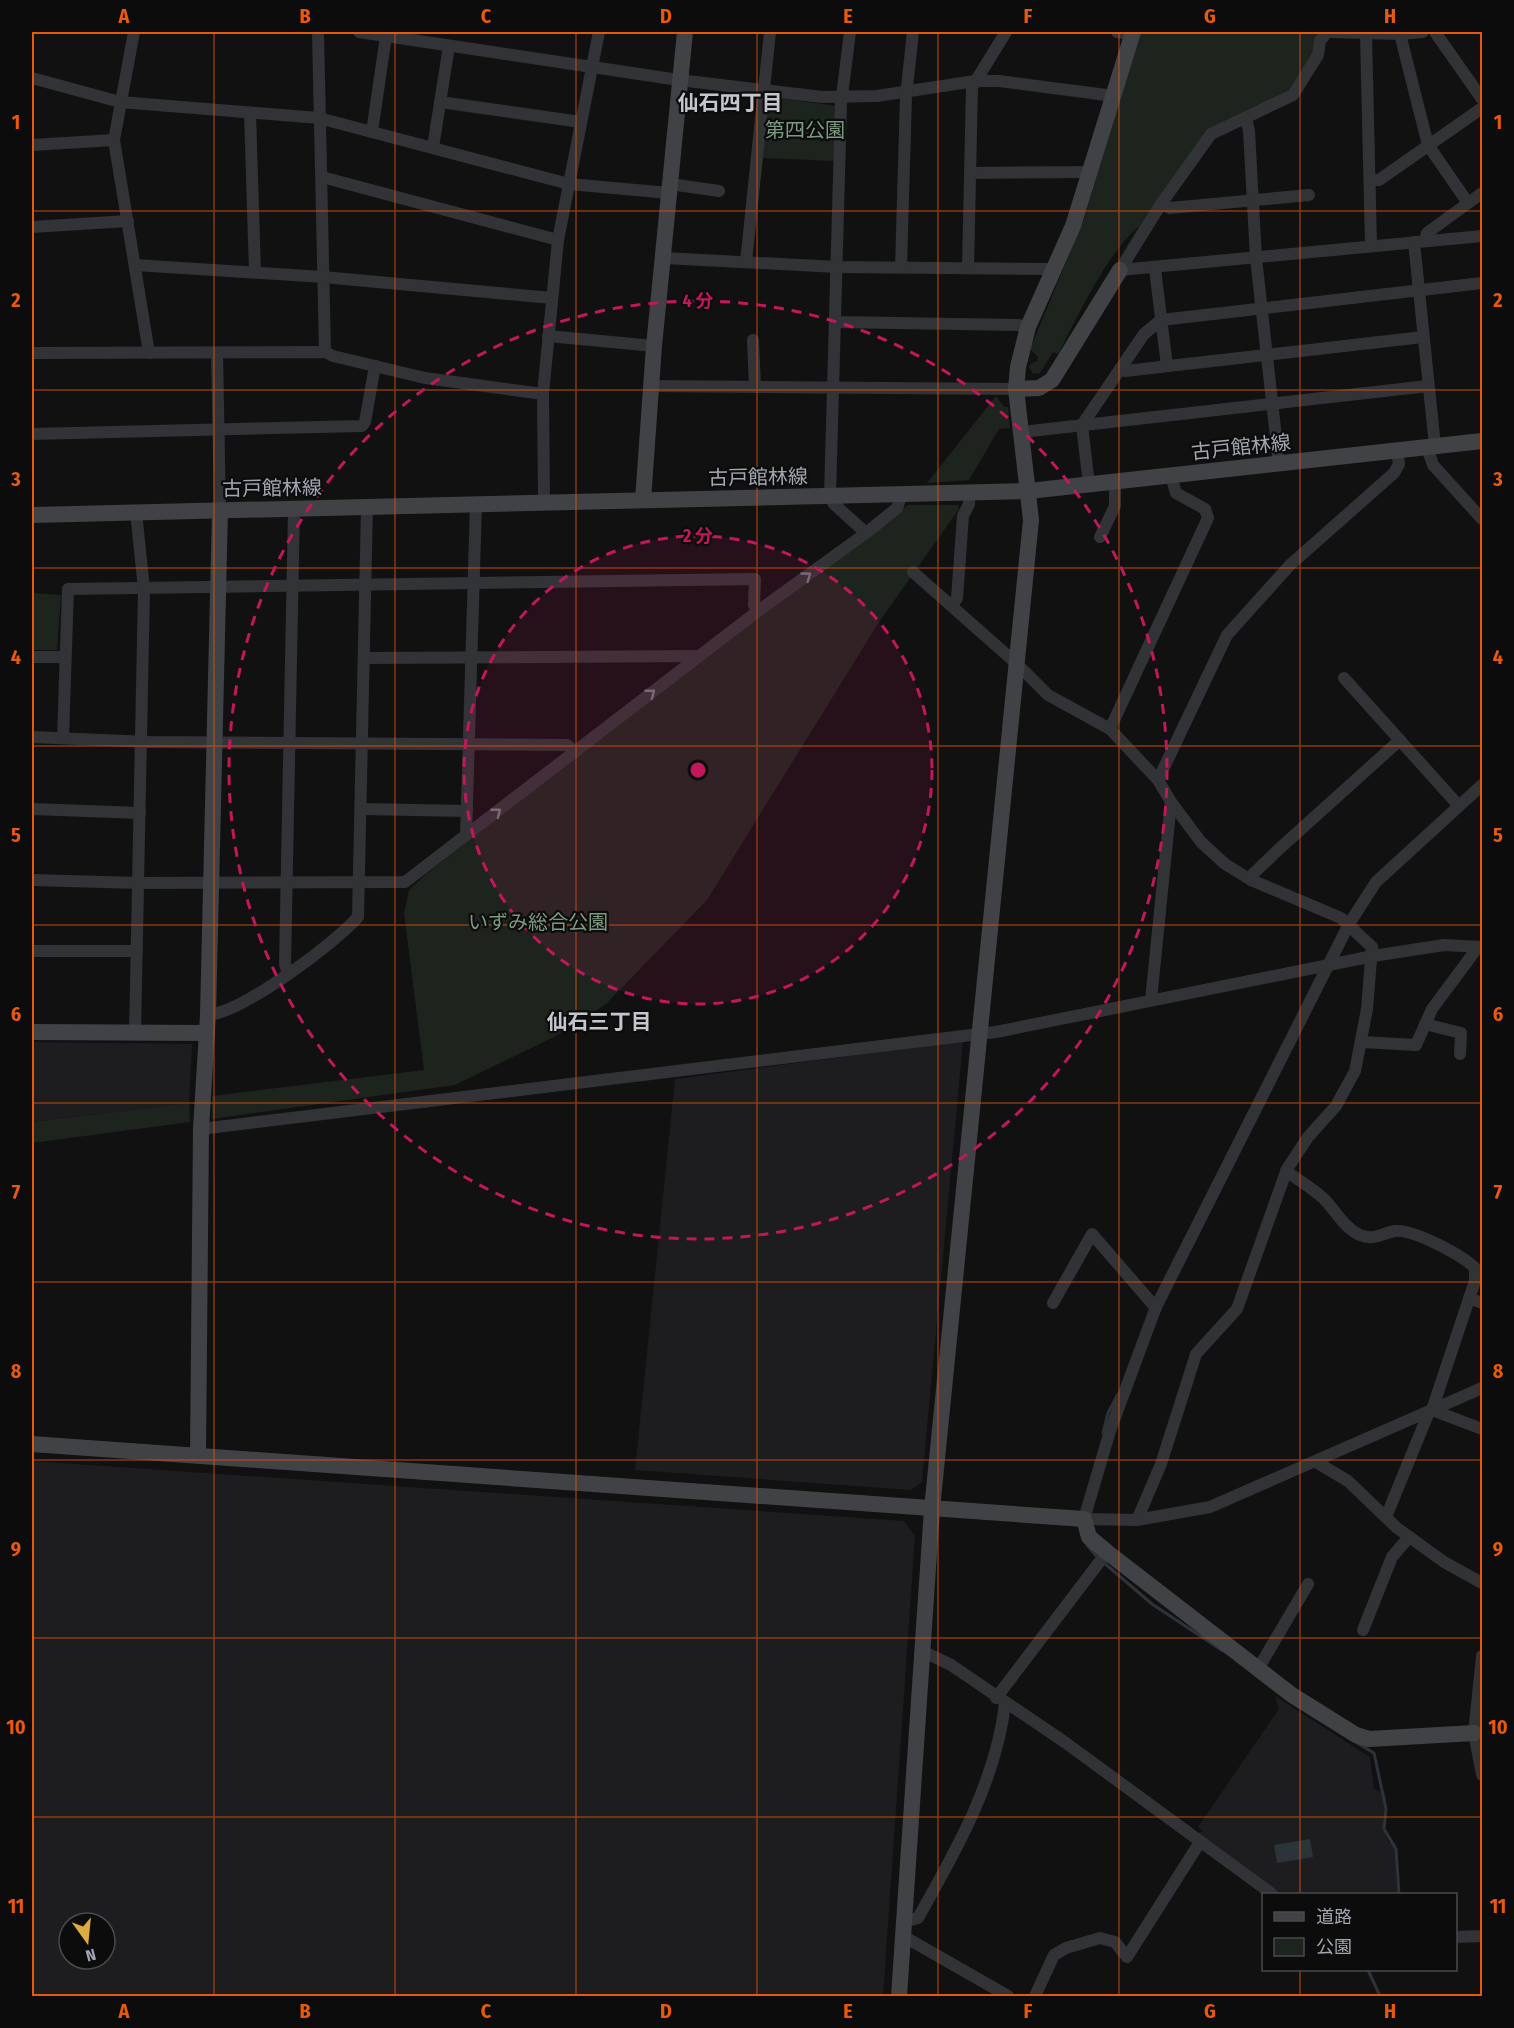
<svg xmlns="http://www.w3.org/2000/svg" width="1514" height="2028" viewBox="0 0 1514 2028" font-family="'Fira Sans Condensed','Noto Sans JP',sans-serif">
  <rect width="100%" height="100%" fill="#111112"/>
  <g fill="#1d1d1f" fill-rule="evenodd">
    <path d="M963 1041 922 1482 911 1490 635 1470 675 1079Z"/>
    <path d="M32 1042 192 1044 189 1103 32 1122Z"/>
    <path d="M32 1461 904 1521 915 1536 883 1996H32ZM69 1923H105V1959H69Z"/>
    <path d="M1275 1696 1370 1757 1374 1789 1385 1794 1386 1798 1383 1827 1389 1843H1396L1397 1894H1278L1195 1834 1203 1831 1198 1827 1279 1709Z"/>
  </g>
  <g fill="#1d241e">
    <path d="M1140 32H1319L1313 53 1292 89 1206 132 1116 264 1139 226C1105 256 1079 314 1058 354L1053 352 1040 373 1033 374 1029 367 1032 363 1037 361 1038 357 1030 349 1084 219Z"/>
    <path d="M772 97 836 106 835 161 762 158 768 99Z"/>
    <path d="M996 396 1004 407H1008L1010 428 999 429 969 480 927 483Z"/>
    <path d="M908 505H958L959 509 879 622 707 900 606 1004 554 1037 455 1085 212 1119V1096L424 1070 404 913 409 890 425 875 749 621 868 536Z"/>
    <path d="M32 593 61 595 57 650H32Z"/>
    <path d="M189 1103 190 1122 32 1143V1122Z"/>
  </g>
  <path fill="#2c3339" d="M1310 1839 1313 1857 1277 1863 1274 1845Z"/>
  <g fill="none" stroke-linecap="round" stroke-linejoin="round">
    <g stroke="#2c3339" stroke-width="3">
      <path d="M1103 1433 1108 1413 1118 1394"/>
      <path d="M1087 1545 1098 1558"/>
      <path d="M1103 1562 1152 1604 1223 1651"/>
      <path d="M1357 1743 1374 1753 1386 1809 1384 1829 1396 1849 1399 1894"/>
      <path d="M1368 1970 1380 1996"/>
    </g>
    <g stroke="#323336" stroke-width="12">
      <path d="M134 32 114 140 149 353"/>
      <path d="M318 32 325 352"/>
      <path d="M359 32 679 80 822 97 877 96 975 81H999L1114 96"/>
      <path d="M850 32 841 104 830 496 834 504 866 533"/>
      <path d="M1117 32 1132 34"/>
      <path d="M1327 32 1320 41 1318 55 1293 95 1211 134 1161 204 1120 270 1482 236"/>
      <path d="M1331 32 1400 34 1423 32"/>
      <path d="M1435 32 1482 99"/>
      <path d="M1366 34 1371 245"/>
      <path d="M1400 34 1428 145 1468 203"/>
      <path d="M32 78 120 102 319 118 569 184 669 193"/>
      <path d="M440 102 581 122"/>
      <path d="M250 113 255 272"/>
      <path d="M1246 118 1249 131 1256 258 1279 464"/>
      <path d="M372 132 386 36"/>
      <path d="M32 145 114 140"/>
      <path d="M433 147 449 46"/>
      <path d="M970 173 1090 172"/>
      <path d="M322 177 558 240"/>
      <path d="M1371 180H1379L1482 108"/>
      <path d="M670 184 719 191"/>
      <path d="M1161 204 1170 208 1309 195"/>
      <path d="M32 227 128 221"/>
      <path d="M1425 240 1427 233 1482 193"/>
      <path d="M1414 242 1435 446"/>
      <path d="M664 258 837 267 1045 269 1055 271"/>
      <path d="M746 262 770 32"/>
      <path d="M135 265 323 277 552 298"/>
      <path d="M901 267 906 96 913 32"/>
      <path d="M968 268 972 87 1006 32"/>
      <path d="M1155 269 1167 366"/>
      <path d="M835 322 1019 325 1028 327"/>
      <path d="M548 336 654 346"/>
      <path d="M753 340 755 387"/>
      <path d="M32 353 325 352 333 356 425 378 543 394"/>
      <path d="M217 353 220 510"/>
      <path d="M1120 369 1125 371 1423 337"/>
      <path d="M651 386 1016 389"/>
      <path d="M1022 432 1428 386"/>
      <path d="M32 434 362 426 365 422 375 366"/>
      <path d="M1427 447 1433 465 1482 519"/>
      <path d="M1089 485 1082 425 1144 334 1161 320 1482 283"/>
      <path d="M544 503 543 394 558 240 599 32"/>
      <path d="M1100 537 1115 506V482"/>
      <path d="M913 572 1017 664 1048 695 1110 729 1158 780 1171 802 1201 842 1225 864 1251 880 1341 918 1372 947 1367 1009 1355 1071 1336 1106 1308 1137 1287 1169 1237 1309 1196 1354 1161 1464 1137 1520"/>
      <path d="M952 605 957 598 963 516 969 504V493"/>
      <path d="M32 657H65"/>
      <path d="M365 658 699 656"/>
      <path d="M1344 678 1459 806"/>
      <path d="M1110 729 1208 518 1205 509 1176 493 1171 476"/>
      <path d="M32 737 149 742 567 745 575 752"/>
      <path d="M63 738 68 589 755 579 754 605 758 611"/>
      <path d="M1158 780 1227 635 1290 565 1394 473 1399 464 1397 450"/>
      <path d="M1482 785 1376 882 1349 924 1156 1307 1110 1431 1084 1519 1137 1520 1210 1507 1482 1388"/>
      <path d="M32 809 140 813"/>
      <path d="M362 809 467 811"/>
      <path d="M466 835 476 504"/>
      <path d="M32 880 139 883 405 882 758 611 866 533 897 508 902 494"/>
      <path d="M1251 880 1253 874 1279 849 1400 740"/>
      <path d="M32 951H137"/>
      <path d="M288 974 285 964 294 509"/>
      <path d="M1151 1000 1171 802"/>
      <path d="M208 1015C243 1012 334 944 358 917L367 507"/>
      <path d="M1425 1024 1461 1033 1460 1054"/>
      <path d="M135 1033 144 589 136 512"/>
      <path d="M1362 1042 1416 1045 1432 1009 1478 947"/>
      <path d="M201 1129 996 1032 1373 956 1444 945 1482 947"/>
      <path d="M1286 1171C1298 1180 1313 1188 1324 1199 1336 1211 1344 1228 1360 1235 1375 1241 1382 1233 1395 1231 1413 1229 1462 1255 1475 1268V1281L1432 1410 1482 1429"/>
      <path d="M1469 1298 1482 1303"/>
      <path d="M1053 1303 1092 1234 1156 1308"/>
      <path d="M1316 1462 1348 1481 1397 1528 1444 1562 1482 1583"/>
      <path d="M1386 1517 1429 1412"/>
      <path d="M1363 1630 1392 1557 1409 1537"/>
      <path d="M922 1651 951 1665 1066 1743 1272 1894"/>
      <path d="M1482 1656 1474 1733 1482 1775"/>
      <path d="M1258 1669 1308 1584"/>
      <path d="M996 1698 1107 1552"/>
      <path d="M904 1922 918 1918C956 1851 996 1781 1005 1704"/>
      <path d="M903 1936 1008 1996"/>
      <path d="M1456 1937 1482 1936"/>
      <path d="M1035 1996 1054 1955 1066 1948 1100 1938 1115 1942 1127 1957 1200 1842"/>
    </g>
    <g stroke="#404246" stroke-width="16">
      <path d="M1016 389 1039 388 1052 380 1120 270"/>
      <path d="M643 500 654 346 685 32"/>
      <path d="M32 515 1029 491 1482 441"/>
      <path d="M32 1032 207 1033"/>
      <path d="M32 1444 1084 1519 1089 1537 1107 1552 1292 1695 1356 1735 1369 1739 1474 1733"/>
      <path d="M198 1455 201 1129 208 1015 220 510"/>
      <path d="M899 1996 932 1509 1031 520 1016 389 1018 367 1028 327 1073 226 1133 32"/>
    </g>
  </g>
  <defs><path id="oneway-chevron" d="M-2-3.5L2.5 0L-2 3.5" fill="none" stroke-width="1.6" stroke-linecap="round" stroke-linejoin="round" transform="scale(1.5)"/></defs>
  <g stroke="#70737a">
    <use href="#oneway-chevron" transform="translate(807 576) rotate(-36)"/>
    <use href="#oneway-chevron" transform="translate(651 693) rotate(-38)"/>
    <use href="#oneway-chevron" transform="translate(497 812) rotate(-38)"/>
  </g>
  <path fill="none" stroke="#e8590c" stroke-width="1.5" stroke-opacity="0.55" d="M214 32V1996M395 32V1996M576 32V1996M757 32V1996M938 32V1996M1119 32V1996M1300 32V1894M32 211H1482M32 390H1482M32 568H1482M32 746H1482M32 925H1482M32 1103H1482M32 1282H1482M32 1460H1482M32 1638H1482M32 1817H1482M1300 1970V1996"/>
  <circle cx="698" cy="770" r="234" fill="#c2185b" fill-opacity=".12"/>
  <g fill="none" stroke="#c2185b" stroke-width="3" stroke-dasharray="10 8">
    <circle cx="698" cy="770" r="234"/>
    <circle cx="698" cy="770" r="469"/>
  </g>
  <g text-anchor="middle" stroke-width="4.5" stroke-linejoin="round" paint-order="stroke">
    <g font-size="20" fill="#7c9a7f" stroke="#0c0c0d">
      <text x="805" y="137">第四公園</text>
      <text x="538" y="929">いずみ総合公園</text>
    </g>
    <g font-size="20" fill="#a3a7b1" stroke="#0c0c0d">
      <text transform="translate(1241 447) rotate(-6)" y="7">古戸館林線</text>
      <text transform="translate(758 477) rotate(-1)" y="7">古戸館林線</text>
      <text transform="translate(272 488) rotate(-1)" y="7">古戸館林線</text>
    </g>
    <g font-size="21" font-weight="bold" fill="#c4c6ce" stroke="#0c0c0d">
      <text x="730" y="110">仙石四丁目</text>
      <text x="599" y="1029">仙石三丁目</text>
    </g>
  </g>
  <circle cx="698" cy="770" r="9" fill="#c2185b" stroke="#0c0c0d" stroke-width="3"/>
  <g font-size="18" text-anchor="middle" font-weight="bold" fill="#c2185b" stroke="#0c0c0d" stroke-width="4.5" stroke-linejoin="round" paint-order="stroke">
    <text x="698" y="307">4 分</text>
    <text x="698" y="542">2 分</text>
  </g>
  <rect width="1514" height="2028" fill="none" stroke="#0c0c0d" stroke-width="66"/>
  <rect x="1262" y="1893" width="195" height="78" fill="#0c0c0d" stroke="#484a4f" stroke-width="1.5"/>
  <rect x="1274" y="1912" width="30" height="9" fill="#404246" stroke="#484a4f" stroke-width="1.5"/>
  <text x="1316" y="1923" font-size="18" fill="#a3a7b1">道路</text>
  <rect x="1274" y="1938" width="30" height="18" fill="#1d241e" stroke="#484a4f" stroke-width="1.5"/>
  <text x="1316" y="1953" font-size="18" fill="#a3a7b1">公園</text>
  <g transform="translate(87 1941) rotate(165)"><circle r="28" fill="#0c0c0d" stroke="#484a4f" stroke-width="1.5"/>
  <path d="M0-4.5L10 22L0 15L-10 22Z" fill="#ddab3e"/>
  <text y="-9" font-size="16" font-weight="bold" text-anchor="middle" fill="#a3a7b1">N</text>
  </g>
  <rect x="33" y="33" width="1448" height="1962" fill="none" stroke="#e8590c" stroke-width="2"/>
  <g font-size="20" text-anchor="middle" font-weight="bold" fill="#e8590c">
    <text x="124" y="23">A</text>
    <text x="305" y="23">B</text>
    <text x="486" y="23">C</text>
    <text x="666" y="23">D</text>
    <text x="848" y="23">E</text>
    <text x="1028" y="23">F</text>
    <text x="1210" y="23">G</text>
    <text x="1390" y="23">H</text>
    <text x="16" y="129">1</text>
    <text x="1498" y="129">1</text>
    <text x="16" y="307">2</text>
    <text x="1498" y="307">2</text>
    <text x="16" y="486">3</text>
    <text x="1498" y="486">3</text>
    <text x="16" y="664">4</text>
    <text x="1498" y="664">4</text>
    <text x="16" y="842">5</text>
    <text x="1498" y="842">5</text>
    <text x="16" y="1021">6</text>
    <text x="1498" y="1021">6</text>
    <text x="16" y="1199">7</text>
    <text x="1498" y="1199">7</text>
    <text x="16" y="1378">8</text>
    <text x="1498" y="1378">8</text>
    <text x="16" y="1556">9</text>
    <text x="1498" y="1556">9</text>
    <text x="16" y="1734">10</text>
    <text x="1498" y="1734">10</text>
    <text x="16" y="1913">11</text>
    <text x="1498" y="1913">11</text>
    <text x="124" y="2018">A</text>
    <text x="305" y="2018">B</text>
    <text x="486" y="2018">C</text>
    <text x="666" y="2018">D</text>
    <text x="848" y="2018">E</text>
    <text x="1028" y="2018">F</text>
    <text x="1210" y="2018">G</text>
    <text x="1390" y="2018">H</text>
  </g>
</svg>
